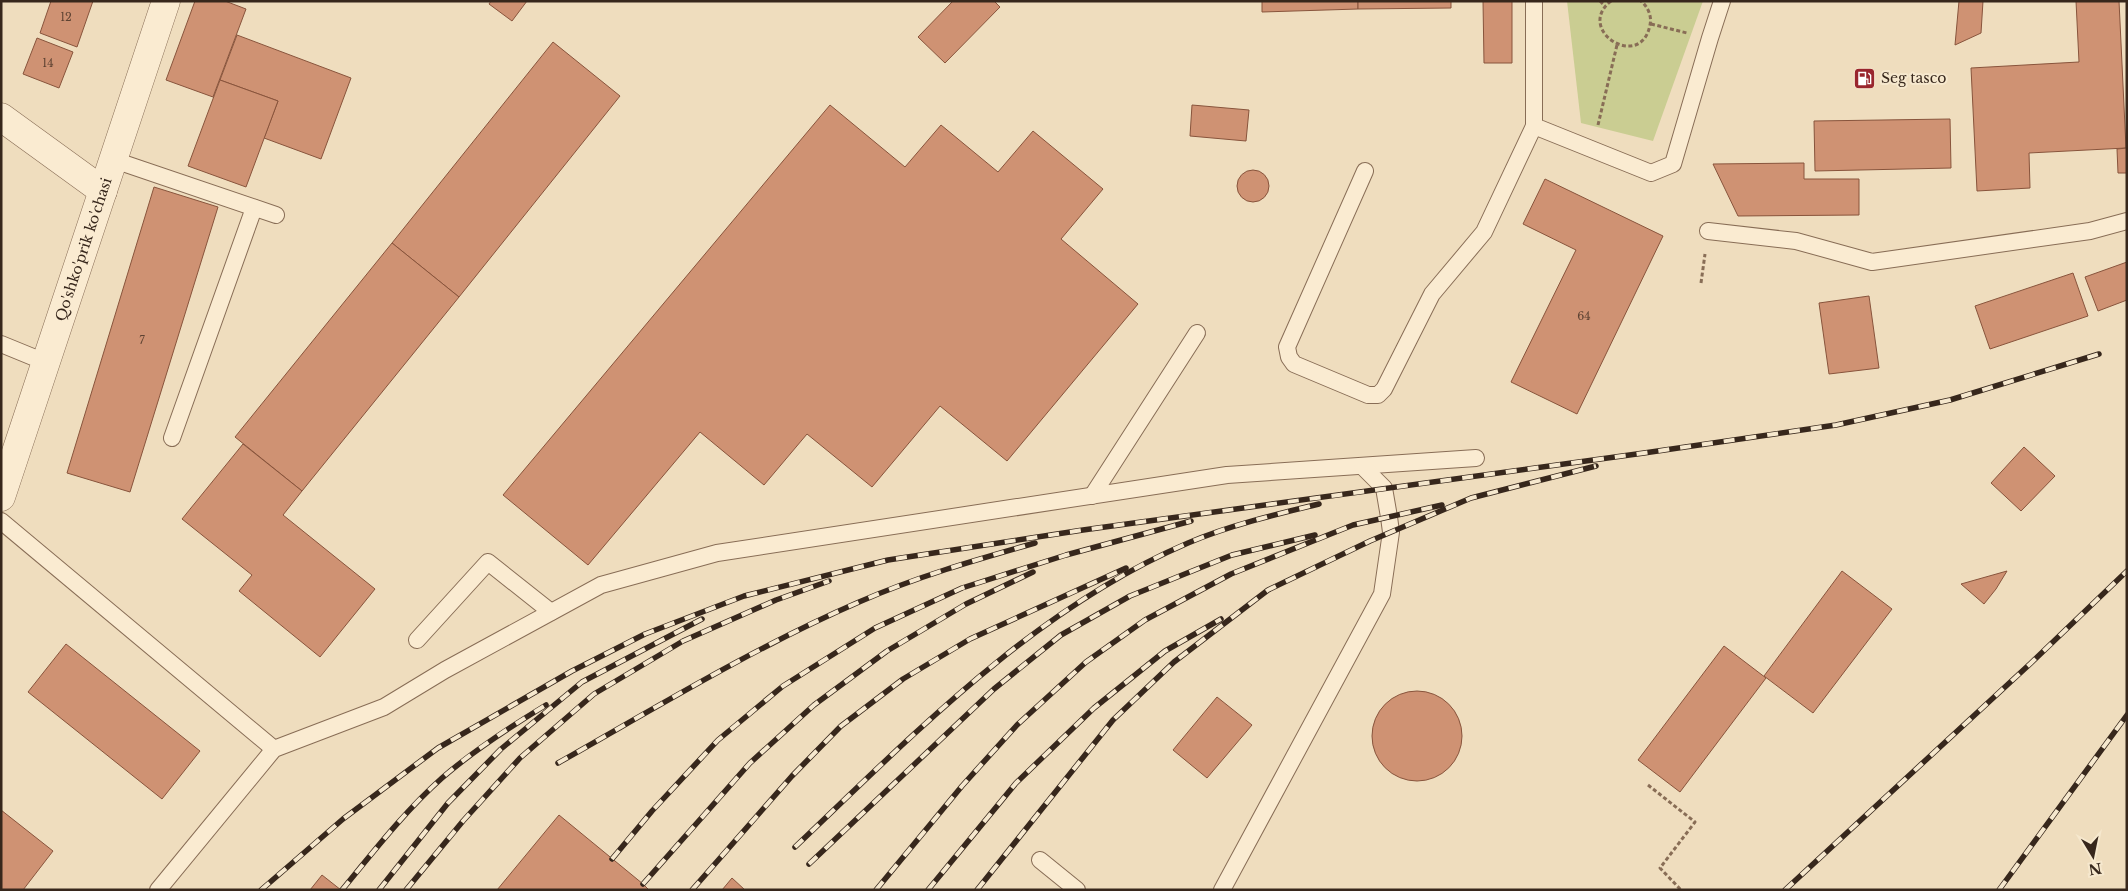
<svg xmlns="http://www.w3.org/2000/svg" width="2128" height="891" viewBox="0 0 2128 891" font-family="'Libre Baskerville',serif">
  <rect width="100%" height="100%" fill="#efddbe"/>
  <path fill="#cacd92" d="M1567 1H1703L1653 141 1581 123Z"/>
  <g fill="#cf9273" stroke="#88543c">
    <path d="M51 1H93L77 47 40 33Z"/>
    <path d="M195 1H225L246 9 213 97 166 80Z"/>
    <path d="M491 1H527L512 21 489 4Z"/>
    <path d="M953 1H994L1000 7 945 63 918 37Z"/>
    <path d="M1262 1H1358V9L1262 12Z"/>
    <path d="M1358 1H1451V8L1358 9Z"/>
    <path d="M1483 1H1512V63H1484Z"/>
    <path d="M1959 1H1983L1981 33 1955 45Z"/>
    <path d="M2076 1H2119L2126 148 2029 153 2030 188 1977 191 1971 68 2079 62Z"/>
    <path d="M237 35 351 78 321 159 264 138 278 101 220 80Z"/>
    <path d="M37 38 73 52 59 88 23 74Z"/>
    <path d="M553 42 620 96 459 297 392 243Z"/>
    <path d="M220 80 278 101 246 187 188 166Z"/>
    <path d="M830 105 905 167 941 125 998 172 1033 131 1103 189 1061 239 1138 304 1007 461 940 406 872 487 807 434 764 485 700 432 588 565 503 495Z"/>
    <path d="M1192 105 1249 110 1246 141 1190 136Z"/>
    <path d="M1950 119 1951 168 1815 171 1814 121Z"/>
    <path d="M2127 148V173H2118L2117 149Z"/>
    <path d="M1804 163V179H1859V215L1738 216 1713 164Z"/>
    <circle cx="1253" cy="186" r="16"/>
    <path d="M1545 179 1663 236 1577 414 1511 382 1576 250 1523 224Z"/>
    <path d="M154 187 218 207 130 492 67 473Z"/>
    <path d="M392 243 459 297 302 491 235 437Z"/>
    <path d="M2127 262V300L2098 311 2085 277Z"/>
    <path d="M2073 273 2088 316 1990 349 1975 306Z"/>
    <path d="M1869 296 1879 368 1829 374 1819 303Z"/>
    <path d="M243 444 302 491 283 515 375 589 320 657 239 591 252 575 182 519Z"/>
    <path d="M2024 447 2055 476 2021 511 1991 483Z"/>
    <path d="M1842 571 1892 609 1813 713 1764 676Z"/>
    <path d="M2007 571 1996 589 1984 604 1961 584Z"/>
    <path d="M66 644 200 751 162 799 28 692Z"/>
    <path d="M1724 646 1766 678 1680 792 1638 760Z"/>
    <circle cx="1417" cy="736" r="45"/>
    <path d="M1217 697 1252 725 1207 778 1173 750Z"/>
    <path d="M1 810 53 851 23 890H1Z"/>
    <path d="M559 815 643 884 649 890H497Z"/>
    <path d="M322 875 341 890H310Z"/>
    <path d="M732 878 745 890H722Z"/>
  </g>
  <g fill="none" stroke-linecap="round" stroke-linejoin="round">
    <defs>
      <g id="service">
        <path d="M1534 1V126L1651 173 1673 164 1710 38 1722 1"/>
        <path d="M114 160 276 215"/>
        <path d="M1365 171 1287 347 1289 357 1294 364 1368 395H1378L1384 389 1432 294 1484 232 1534 126"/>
        <path d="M1708 231 1796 241 1872 262 2090 231 2127 221"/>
        <path d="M1 344 45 362"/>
        <path d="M172 438 254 208"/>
        <path d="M1092 496 1197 333"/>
        <path d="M1 521 274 749"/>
        <path d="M417 640 488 562 551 612"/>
        <path d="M1040 860 1077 890"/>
        <path d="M158 890 274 749 384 707 445 670 601 585 717 553 1227 475 1476 458"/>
        <path d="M1222 890 1382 594 1391 532 1389 517 1384 488 1362 466"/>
      </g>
      <path id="minor" d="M1 117 103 191"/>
      <g id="tertiary">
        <path id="s1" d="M1 497 166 1"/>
      </g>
    </defs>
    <use href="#service" stroke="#886d56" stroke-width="18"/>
    <use href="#minor" stroke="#886d56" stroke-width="29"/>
    <use href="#tertiary" stroke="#886d56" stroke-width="29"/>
    <g stroke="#886d56" stroke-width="3" stroke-dasharray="4 2.5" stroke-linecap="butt">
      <path d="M1600 1 1605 6"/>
      <path d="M1611 1C1574 30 1641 72 1650 25 1652 16 1648 7 1641 1"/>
      <path d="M1651 24 1687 33"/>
      <path d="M1598 125 1617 45"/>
      <path d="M1701 283 1705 254"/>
      <path d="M1648 785 1695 822 1660 868 1681 890"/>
    </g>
    <use href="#service" stroke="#faebd1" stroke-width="16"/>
    <use href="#minor" stroke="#faebd1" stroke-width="28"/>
    <use href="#tertiary" stroke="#faebd1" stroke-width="28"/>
    <defs>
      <g id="rail">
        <path d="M558 763C657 707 755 647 859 602 916 577 975 560 1035 543"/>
        <path d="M795 847C914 734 1034 609 1188 543 1227 526 1277 514 1319 504"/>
        <path d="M612 859 652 811 718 740 783 686 875 628 962 588 1066 555 1191 521"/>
        <path d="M809 864 994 689 1061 635 1130 596 1232 555 1315 535"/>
        <path d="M643 884 750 763 814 705 887 651 966 604 1033 572"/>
        <path d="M261 890 343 819 438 748 572 671 645 634 744 596 888 560 1083 530 1644 453 1836 425 1950 400 2099 354"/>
        <path d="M342 890C374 851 405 811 442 778 474 750 510 727 546 705"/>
        <path d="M379 890 448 803 501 749 582 682 702 619"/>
        <path d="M406 890 463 821 520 758 594 694 683 641 776 600 829 581"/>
        <path d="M692 890 792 776 841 726 903 679 970 639 1126 568"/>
        <path d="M876 890 962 786 1017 725 1086 662 1145 620 1231 574 1353 525 1442 505"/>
        <path d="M928 890 1016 783 1094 708 1165 651 1221 619"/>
        <path d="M977 890 1113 720 1174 662 1268 590 1370 541 1471 498 1596 466"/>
        <path d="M1785 890 2031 663 2127 571"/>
        <path d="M1999 890 2127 715"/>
      </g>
    </defs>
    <use href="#rail" stroke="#37271c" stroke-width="5.5"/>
    <use href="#rail" stroke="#f6e8ce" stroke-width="4" stroke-dasharray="11" stroke-linecap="butt"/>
  </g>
  <defs>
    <symbol id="fuel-square" viewBox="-11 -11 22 22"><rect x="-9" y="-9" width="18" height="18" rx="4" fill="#99252d" stroke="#f6e8ce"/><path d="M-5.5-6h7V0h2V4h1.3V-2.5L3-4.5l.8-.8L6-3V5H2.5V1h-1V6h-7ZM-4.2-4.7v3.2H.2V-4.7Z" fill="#fff"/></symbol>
  </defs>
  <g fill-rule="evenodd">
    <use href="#fuel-square" x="1852" y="66" width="25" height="25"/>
  </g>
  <g text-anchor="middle" stroke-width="4" stroke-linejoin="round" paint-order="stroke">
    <g font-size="11" fill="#5d4232">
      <text x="66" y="21">12</text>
      <text x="48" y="67">14</text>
      <text x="1584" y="320">64</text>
      <text x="142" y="344">7</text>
    </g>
    <g font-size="14" fill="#37271c" stroke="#f6e8ce" text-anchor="start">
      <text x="1881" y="83">Seg tasco</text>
    </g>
    <g font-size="14" fill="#37271c" stroke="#f6e8ce">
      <text dy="5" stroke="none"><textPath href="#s1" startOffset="261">Qo'shko'prik ko'chasi</textPath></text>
    </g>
  </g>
  <rect width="2128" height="891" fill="none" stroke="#37271c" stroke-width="5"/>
  <g transform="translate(2093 856) rotate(170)" stroke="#f6e8ce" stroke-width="4" paint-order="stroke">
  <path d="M0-4L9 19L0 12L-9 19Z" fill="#37271c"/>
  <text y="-8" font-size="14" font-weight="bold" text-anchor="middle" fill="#37271c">N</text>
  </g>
</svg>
